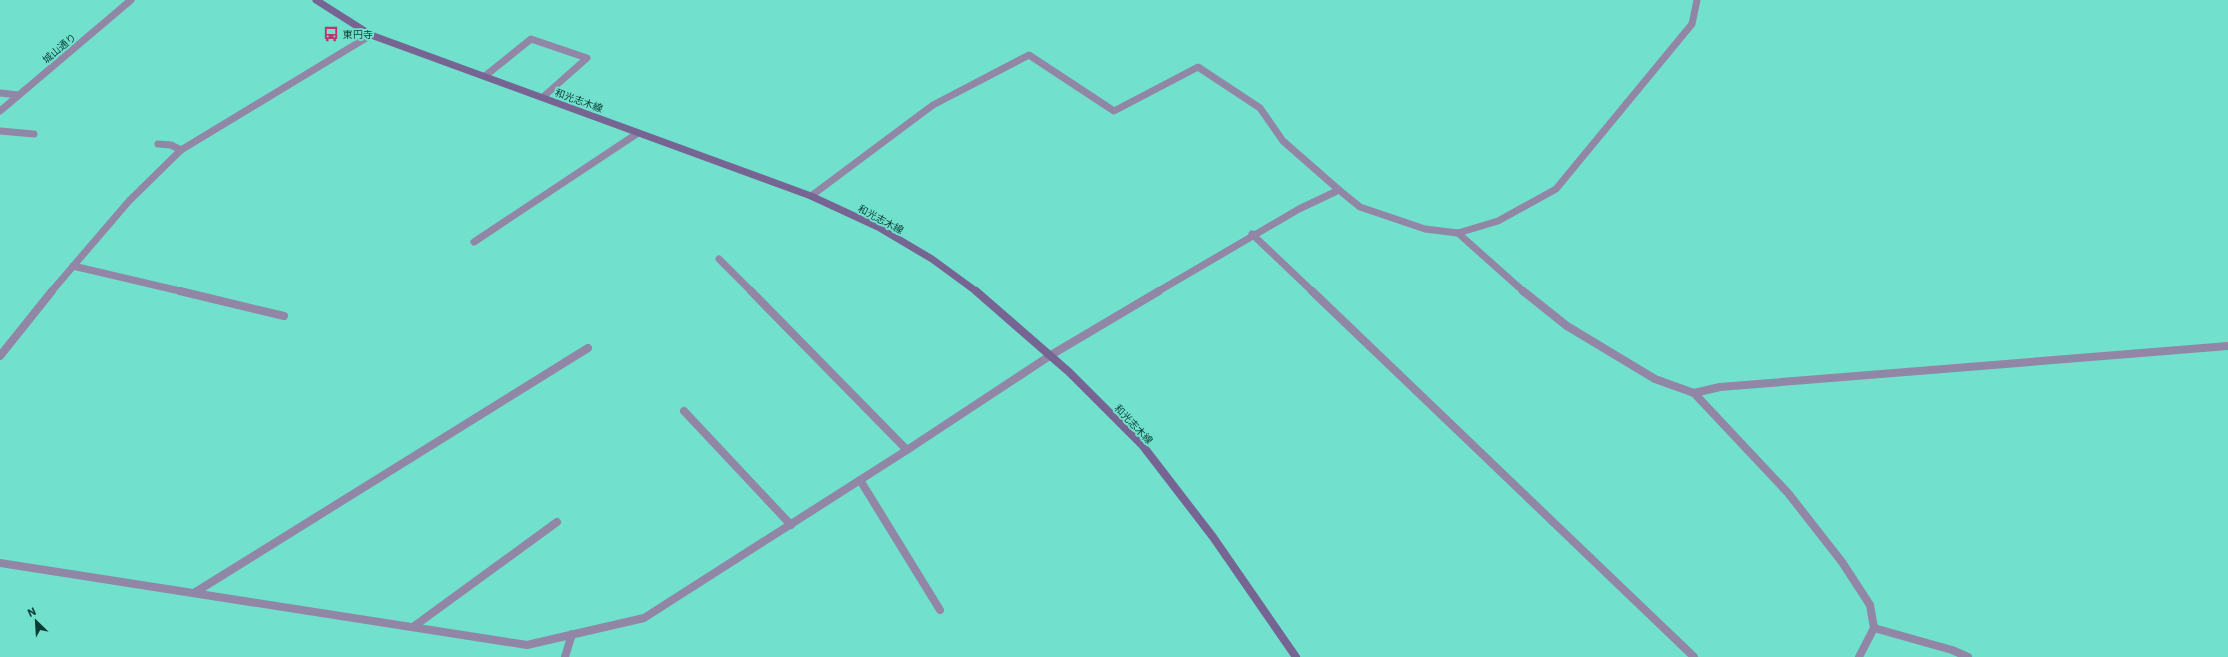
<svg xmlns="http://www.w3.org/2000/svg" width="2228" height="657" viewBox="0 0 2228 657" font-family="'IBM Plex Sans','Noto Sans JP',sans-serif">
  <rect width="100%" height="100%" fill="#71e0cc"/>
  <g fill="none" stroke-linecap="round" stroke-linejoin="round">
    <g stroke="#9186a6" stroke-width="7">
      <path d="M485 76 531 39 587 58 543 97"/>
      <path d="M0 93 18 95"/>
      <path d="M0 131 34 134"/>
      <path d="M158 144 171 145 181 150"/>
      <path d="M474 242 638 133"/>
      <path d="M719 259 752 292"/>
      <path d="M73 266 184 292"/>
    </g>
    <g stroke="#9186a6" stroke-width="8">
      <path d="M180 291 284 316"/>
      <path d="M751 291 907 450"/>
      <path d="M684 411 791 525"/>
      <path d="M860 480 940 610"/>
      <path d="M194 593 588 348"/>
      <path d="M413 627 557 522"/>
      <path d="M565 657 572 634"/>
    </g>
    <g stroke="#9186a6" stroke-width="7">
      <path d="M811 196 933 105 1029 55 1114 111 1198 67 1260 108 1283 141 1339 190"/>
      <path d="M1458 233 1524 292"/>
      <path d="M1252 234 1313 292"/>
      <path d="M51 292 129 201 181 150 371 35"/>
      <path d="M1157 292 1299 209 1339 190 1360 207 1425 229 1458 233 1498 221 1556 189 1692 24 1697 0"/>
    </g>
    <g stroke="#9186a6" stroke-width="8">
      <path d="M1312 291 1694 657"/>
      <path d="M1523 291 1567 326 1655 379 1694 393 1788 493 1842 562 1870 605 1874 628 1859 657"/>
      <path d="M0 356 52 291"/>
      <path d="M1694 393 1720 387 2228 346"/>
      <path d="M0 563 527 645 644 618 907 450 1051 355 1159 291"/>
      <path d="M1874 628 1952 650 1968 657"/>
    </g>
    <path stroke="#9186a6" stroke-width="7" d="M0 111 131 0"/>
    <path stroke="#766593" stroke-width="7" d="M316 0 371 35 811 196 878 227 932 259 977 292"/>
    <path stroke="#766593" stroke-width="8" d="M976 291 1069 372 1143 446 1213 537 1296 657"/>
  </g>
  <defs>
    <symbol id="bus-bare" viewBox="-9 -9 18 18"><path d="M-5-6H5V4H4V6H2V4H-2V6H-4V4H-5ZM-3.5-4V0h7V-4ZM-3.5 1.2v1.5H-2V1.2ZM2 1.2v1.5H3.5V1.2Z" fill="#bf346d" stroke="#71e0cc" stroke-width="2.5" paint-order="stroke"/></symbol>
  </defs>
  <g fill-rule="evenodd">
    <use href="#bus-bare" x="320" y="23" width="22" height="22"/>
  </g>
  <g text-anchor="middle" stroke-width="4" stroke-linejoin="round" paint-order="stroke">
    <g font-size="10" fill="#093c35" stroke="#71e0cc" text-anchor="start">
      <text x="343" y="38">東円寺</text>
    </g>
    <g font-size="10" fill="#093c35" stroke="#71e0cc">
      <text transform="translate(59 48) rotate(-40)" y="4">城山通り</text>
      <text transform="translate(579 100) rotate(20)" y="4">和光志木線</text>
      <text transform="translate(881 219) rotate(28)" y="4">和光志木線</text>
      <text transform="translate(1134 424) rotate(46)" y="4">和光志木線</text>
    </g>
  </g>
  <g transform="translate(36 621) rotate(335)" stroke="#71e0cc" stroke-width="3" paint-order="stroke">
  <path d="M0-3L7 15L0 10L-7 15Z" fill="#093c35"/>
  <text y="-6" font-size="11" font-weight="bold" text-anchor="middle" fill="#093c35">N</text>
  </g>
</svg>
